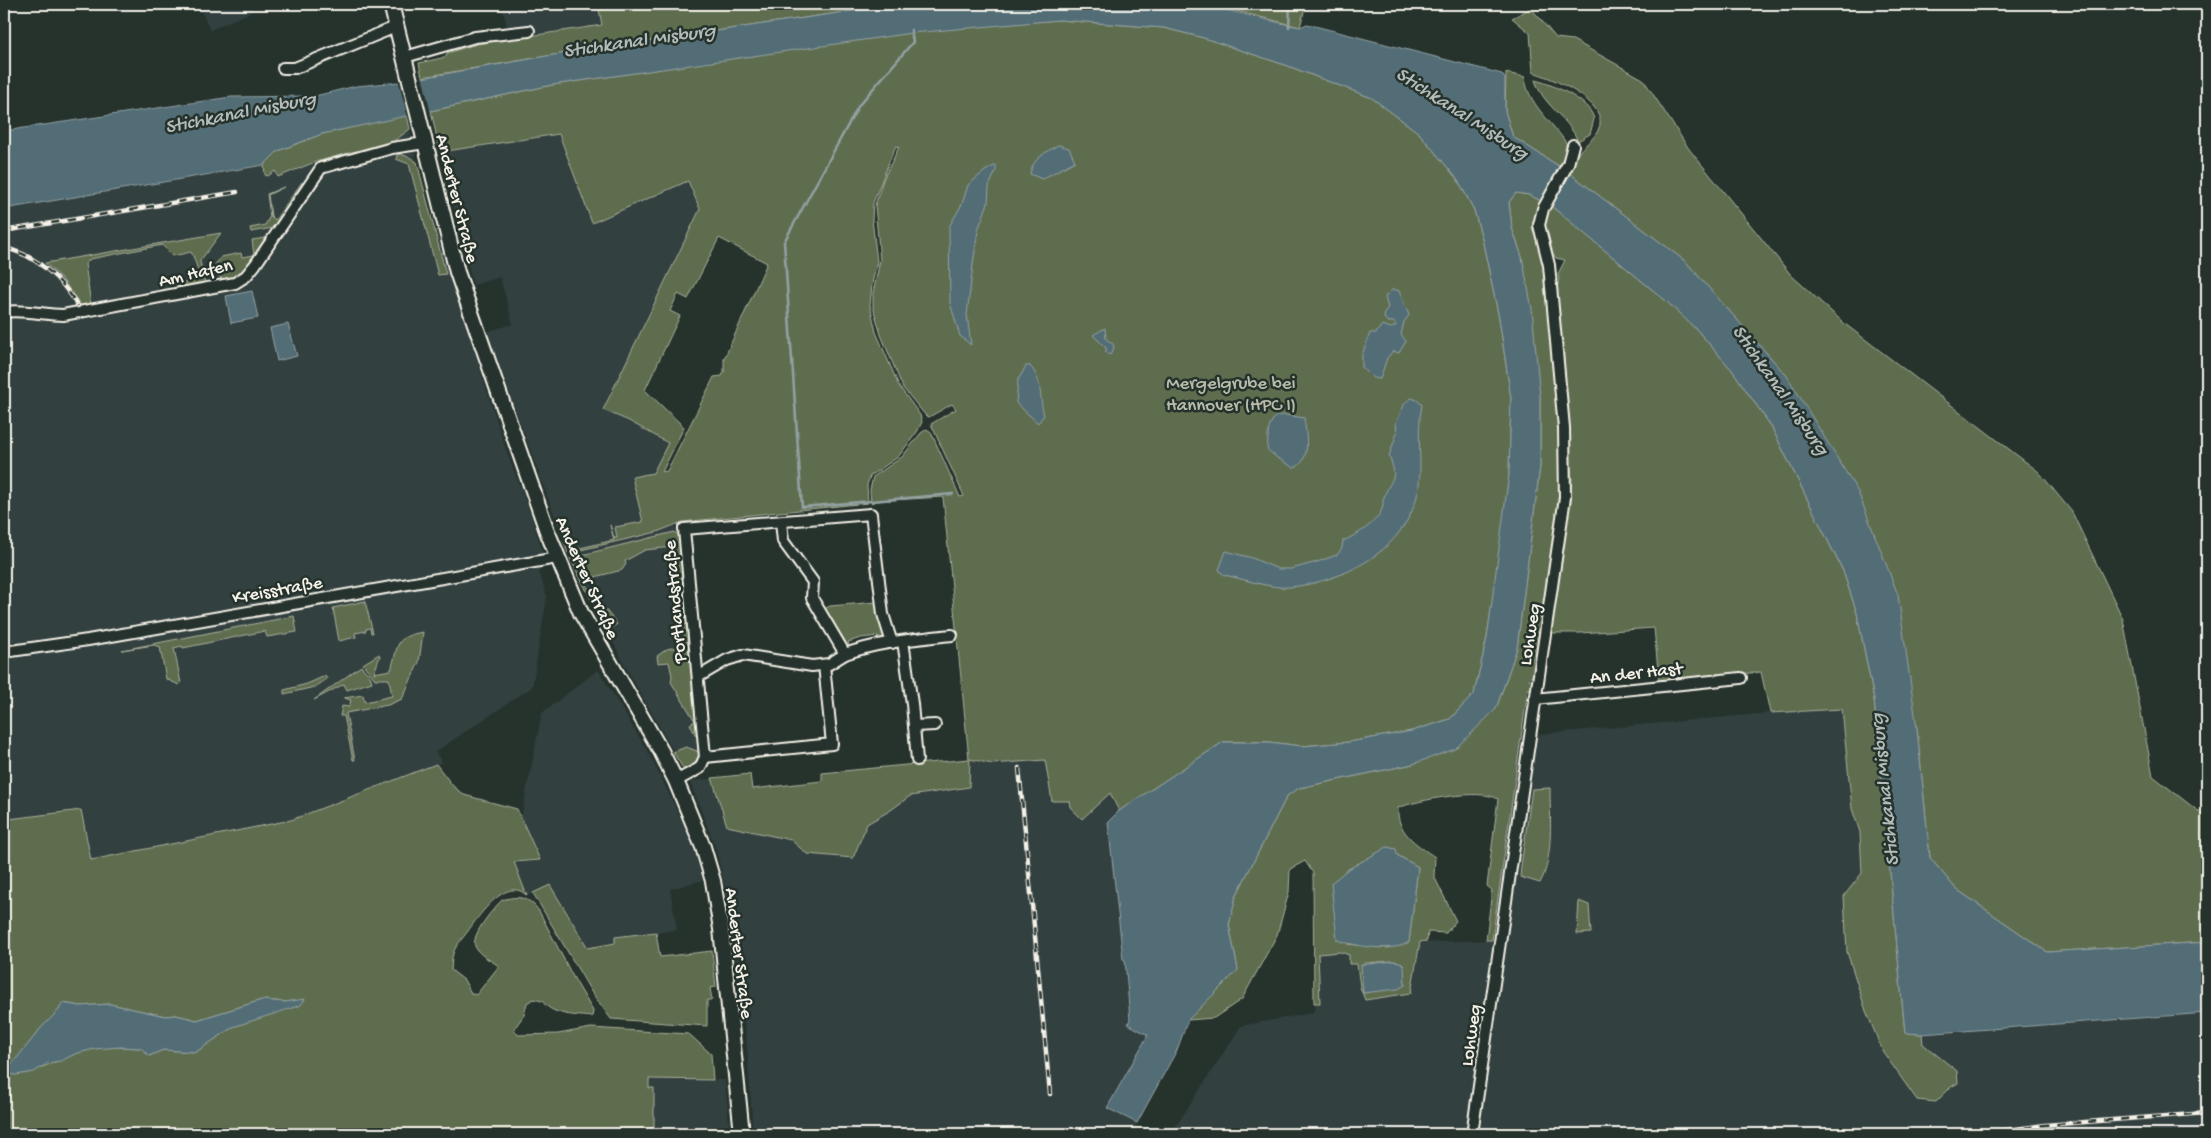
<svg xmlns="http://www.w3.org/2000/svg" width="2211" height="1138" viewBox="0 0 2211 1138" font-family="'Gochi Hand',sans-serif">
  <rect width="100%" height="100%" fill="#26332d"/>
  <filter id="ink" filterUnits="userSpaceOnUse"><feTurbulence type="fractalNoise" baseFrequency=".02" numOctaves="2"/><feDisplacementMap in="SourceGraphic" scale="10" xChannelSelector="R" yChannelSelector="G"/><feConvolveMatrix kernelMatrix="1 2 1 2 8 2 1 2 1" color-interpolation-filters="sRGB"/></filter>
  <g filter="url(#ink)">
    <g fill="#334040">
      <path d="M198 4H249L253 11 210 30Z"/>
      <path d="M501 4H598L602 24 511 39Z"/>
      <path d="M407 115 416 159 438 238 505 447 532 518 543 554 539 573 547 596 532 687 435 752 442 762 291 820 91 860 9 819V823L4 824V209L263 165Z"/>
      <path d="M559 134 592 222 688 181 700 209 603 410 629 421 668 443 653 473 632 477 646 535 675 525 679 535 691 643 700 752 684 770 629 673 570 558 487 332 513 324 500 277 473 285 440 152Z"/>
      <path d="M598 670 647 750 669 794 690 839 703 880 670 889 677 930 616 937 615 942 588 948 550 886 527 896 514 862 540 860 521 819 542 713Z"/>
      <path d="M1842 708 1852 809 1860 832 1862 873 1844 897 1866 1011 1883 1052 1917 1100 1901 1039 1892 953 2207 936V1134H1171L1241 1026 1312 1013 1315 1009 1313 947 1492 940 1511 737 1770 713Z"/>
      <path d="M969 759 992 764 1045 760 1110 793 1119 811 1108 822 1125 960 1130 1019 1128 1024 1148 1035 1107 1108 1137 1123 1135 1134H753L747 1045 731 914 716 849 691 784 692 781 750 774 752 789 822 781V773Z"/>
      <path d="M649 1079 725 1080 730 1134H650Z"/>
    </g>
    <g fill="#5f6d4f" stroke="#aaaf9c" fill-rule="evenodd">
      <path d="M598 4H899L547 56 422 77 419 63 446 57 447 53 477 44 602 25Z"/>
      <path d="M1218 4H1306L1300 27 1217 6Z"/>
      <path d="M1531 8 1556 38 1573 40 1643 79 1689 149 1791 275 1845 324 2039 472 2072 512 2123 619 2153 776 2207 818V942L2047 952 1956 889 1930 858 1917 729 1787 376 1685 261 1568 172C1572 166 1575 158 1579 152 1586 143 1595 139 1599 128 1609 102 1552 78 1533 72L1530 33 1512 18Z"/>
      <path d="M1059 20 1164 28 1204 38 1288 66 1372 98 1419 133 1458 180 1474 210 1482 238 1499 318 1511 398 1509 474 1500 549 1487 638 1474 694 1450 719 1412 731 1349 742 1302 746 1269 742H1223L1119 811 1110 793 1082 819 1070 807 1069 801H1052L1045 760 992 764 970 759 969 787 910 796 891 810 867 824 853 858 807 854 791 840 727 826 712 778 750 774 752 789 822 781V773L969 759 943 497 876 501 871 503 870 490 873 477 902 457 921 433 927 429 931 432 960 497 964 496 931 424 956 409 952 404 929 417 926 416 903 388 881 335 873 307V293L880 260 875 205 883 180 899 147 896 146 893 152 873 203 872 219 877 261 872 284 870 305 876 332 899 386 920 415 922 422 917 432 898 457 870 476 867 485 868 503 682 522 657 532 568 553 564 542 573 539 576 549 614 540 610 525 614 538H617L615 527 643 522 632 477 653 473 668 443 629 421 603 410 700 209 688 181 592 223 559 134 440 152 431 111 552 85 821 45 940 29ZM719 238 767 263 724 359V372L722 376 714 377 667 471 662 472 684 427 645 390 680 316 670 311 678 294 688 299Z"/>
      <path d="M1506 73 1525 77C1527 109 1568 134 1568 150 1568 155 1564 163 1562 168L1513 137 1505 111Z"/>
      <path d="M1535 80C1552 84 1590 100 1594 119L1590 134 1578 141C1568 117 1542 105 1535 80Z"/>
      <path d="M407 115 410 129 394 141 315 162 278 177 275 171 268 176 265 175 264 165 278 151 322 134Z"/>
      <path d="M400 154 409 157 417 162 446 274 438 275 409 164 396 159 397 155Z"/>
      <path d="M302 182V185L273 228 251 232 250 228 265 225 270 216 267 194 284 187 268 195 271 216 275 220Z"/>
      <path d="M1516 193 1529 195 1550 205 1666 301 1698 331 1732 370 1771 426 1843 571 1857 613 1874 699 1905 1033 1922 1034 1923 1044 1957 1071 1958 1083 1951 1087 1936 1102 1917 1100 1883 1052 1866 1011 1847 952 1844 896 1862 873 1860 832 1852 809 1842 709 1770 713 1761 672 1659 681 1654 628 1581 633H1549L1572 481 1555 295 1559 280 1558 274 1565 260 1556 258C1545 243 1542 225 1541 206L1532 228 1539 245 1548 292 1560 439 1561 505 1540 654 1532 659 1536 664 1537 670 1529 679 1533 682 1531 690 1528 689 1492 940H1486L1492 890 1487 886 1498 799C1481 788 1417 800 1398 808 1396 832 1417 845 1435 857L1434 876 1456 921 1446 933 1428 932 1427 941 1420 942 1411 993 1365 1000 1360 987 1357 964H1349V955L1341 952 1318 954 1320 1003H1314L1313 873 1305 861 1290 869 1289 892 1277 935 1242 999 1214 1018 1188 1020 1238 970 1229 925 1236 896 1287 796 1299 788 1413 764 1496 709 1517 648 1540 466V397L1522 257 1512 228 1509 202ZM1397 855 1418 867 1409 942 1388 948 1347 944V870L1363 861ZM1393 961 1402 963 1405 985 1363 993 1365 963Z"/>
      <path d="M221 233 200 261 205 284 183 288 177 286 178 284C189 282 202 282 197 267 195 262 194 257 191 252L173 256 162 245 90 259 85 264 91 305 82 307 62 279 45 263Z"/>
      <path d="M265 238C262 253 242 278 225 280L217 275 215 265 221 257 241 253 242 257 254 255 252 240Z"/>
      <path d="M674 532 679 535 701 730 696 736 690 724 695 721 671 682 672 676 669 662 658 663 657 656 667 649 685 645 676 552H673V547L645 550 625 561 626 564 622 570 587 579 585 584 617 624 607 631 570 558Z"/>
      <path d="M365 601 373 633H371L370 628 366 629V631L355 633 356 637 339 641 333 608Z"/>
      <path d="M877 602 885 639 878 642V636L861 638 848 642 850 648H847L822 610 830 606Z"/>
      <path d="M294 616 297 632 267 637 265 631 183 648 182 646 174 648 181 683 179 685 166 679 160 647 154 645 122 650Z"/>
      <path d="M423 632 419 662 402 699 388 705 346 713 355 760H353L344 716H340L342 706 349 707 351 700 344 698 363 695 365 702 392 696 389 679H375L363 664 379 654 380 656 374 673 391 670C399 644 394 637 423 632Z"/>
      <path d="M361 666 370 676 372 682 347 690 344 684 314 700Z"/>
      <path d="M325 676 327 679 315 687 284 694V690L307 684Z"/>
      <path d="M686 747 700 752C700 762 694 769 684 770L673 752Z"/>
      <path d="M436 764 453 786 464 795 517 809 540 860 514 862 527 896C507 874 478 917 468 931 463 938 455 946 453 954 451 959 452 965 451 970L464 980 471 993 476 995 499 966C492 961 478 955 475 946 471 934 494 908 502 900 519 895 529 897 539 911L572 975 593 1011 592 1017C575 1015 553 1016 542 1001L533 999 527 1003 524 1015 514 1029 518 1035 558 1034 591 1028 689 1034 711 1054 713 1080 649 1079V1088H654V1128H650V1134H4V824L9 823V819L81 810 91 860 291 820ZM262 1000 285 1002 304 1000 233 1027 196 1052 163 1050 149 1056 141 1048C120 1047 95 1046 75 1054 56 1061 25 1077 5 1074L41 1028 59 1010 63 1003 80 1006 110 1004 165 1016 176 1015 197 1020Z"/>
      <path d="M1550 788C1550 814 1554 859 1540 883L1520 877 1521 866 1532 789Z"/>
      <path d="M550 885 588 948 615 943V937L656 932 660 957 712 951 716 987 710 988 712 1000H707V1026L611 1019 592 993 533 893Z"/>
      <path d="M1579 901 1589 905 1591 933 1577 934Z"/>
    </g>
    <g fill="#526d76" stroke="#93a2a4">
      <path d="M899 4H1201L1289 25 1300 27 1307 24 1502 74 1505 79V111L1513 137 1568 172 1685 261 1787 376 1858 492 1898 595 1917 729 1930 858 1956 889 2047 952 2207 942V1013L1922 1034 1905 1033 1874 699 1857 613 1843 571 1771 426 1732 370 1698 331 1666 301 1550 205 1529 195 1516 193 1509 202 1512 228 1522 257 1532 309 1540 397V466L1517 648 1496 709 1455 749 1413 764 1299 788 1287 796 1236 896 1229 925 1238 970 1188 1020 1177 1050 1137 1123 1107 1108 1148 1035 1128 1024 1130 1019 1125 960 1123 959 1108 822 1119 811 1223 742H1269L1302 746 1349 742 1412 731 1450 719 1474 694 1487 638 1509 474 1511 398 1499 318 1482 238 1474 210 1458 180 1419 133 1372 98 1288 66 1204 38 1164 28 1059 20 912 33 552 85 322 134 278 151 264 165 4 209V131L231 97 315 96 356 86 399 82 547 56Z"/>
      <path d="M1058 145 1069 148 1075 161 1042 179 1030 174C1032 159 1046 152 1058 145Z"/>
      <path d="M996 165V171L989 186 988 203 978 230 973 264 967 315 971 345 960 336 950 303 949 227 962 204 968 185 985 171Z"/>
      <path d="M1393 289 1399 291 1409 315 1404 322 1401 335 1406 341 1399 353 1393 351 1387 358 1380 379 1373 378 1362 367V355L1370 333H1376L1382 325 1391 328 1396 326 1394 322H1388L1384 318 1385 311 1388 308 1385 297Z"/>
      <path d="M252 291 258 318 231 323 226 296Z"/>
      <path d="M288 324 297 356 277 361 270 328Z"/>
      <path d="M1105 328 1106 339 1113 344 1114 348 1110 355 1106 353V348L1093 335Z"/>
      <path d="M1026 366H1030C1043 380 1039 399 1044 415L1038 423 1016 403 1018 380Z"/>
      <path d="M1411 398 1417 400 1422 405C1415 436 1425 470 1416 500 1400 553 1343 581 1291 587 1270 589 1245 579 1224 575L1219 570 1226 551 1252 558 1278 569H1291L1317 562 1337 555 1342 548 1343 541C1358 534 1375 525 1382 509 1384 505 1382 501 1384 497 1391 477 1399 480 1389 456L1397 433 1396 423 1405 403Z"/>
      <path d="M1286 415 1304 418C1306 434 1312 461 1294 468L1276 457 1267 449C1269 435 1266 427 1276 416Z"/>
      <path d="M1387 847 1396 849 1397 855 1418 867 1409 942C1394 953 1354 946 1337 940L1331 883 1347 870Z"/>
      <path d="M1393 961 1400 962 1404 966 1405 985 1398 989 1363 993 1361 965Z"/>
      <path d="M305 999 301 1005 233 1027 196 1052 163 1050 149 1056 141 1048 121 1047 94 1049 75 1054 61 1061 48 1063 34 1072 16 1075 4 1074 41 1028 59 1010 62 1003 80 1006 110 1004 165 1016 176 1015 197 1020 262 1000 285 1002Z"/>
    </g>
    <path fill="#26332d" d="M422 75 431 114 408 118 398 79Z"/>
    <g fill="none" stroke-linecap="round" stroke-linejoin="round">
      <g stroke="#93a2a4" stroke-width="2.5">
        <path d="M1289 27 1290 4"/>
        <path d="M911 30 913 42 859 105 784 242 802 507 953 494"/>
      </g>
      <defs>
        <g id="minor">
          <path d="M405 57 475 37 529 31"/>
          <path d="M283 68H295L398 26"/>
          <path d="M4 312C24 309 43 315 63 315L235 283 246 276 255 265 321 168 392 148 425 143"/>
          <path d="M903 641 912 704 917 760"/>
          <path d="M4 652 88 640 557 558"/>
          <path d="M845 654C879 642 916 639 952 635"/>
          <path d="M698 677 727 660 743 655 812 666 829 664 845 654 812 598 813 582 783 541 781 522"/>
          <path d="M1535 699 1741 678"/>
          <path d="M914 726 935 725"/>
          <path d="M705 757 832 744 824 665"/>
          <path d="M676 781 700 768 705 757 684 529 871 514 883 614 892 643"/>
          <path d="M1472 1134 1565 497 1564 428 1549 265 1539 225 1543 209 1568 164 1573 145"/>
        </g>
        <path id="secondary" d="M391 4 457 272 547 531 581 613 661 751 676 781 703 847 713 881 721 929 742 1134"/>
      </defs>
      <use href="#minor" stroke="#f4f1e8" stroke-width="14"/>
      <use href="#secondary" stroke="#f4f1e8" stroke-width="18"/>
      <use href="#minor" stroke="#26332d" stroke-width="10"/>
      <use href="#secondary" stroke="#26332d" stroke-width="14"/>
      <defs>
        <g id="rail">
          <path d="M4 231 237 192"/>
          <path d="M4 248C35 254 62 279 78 306"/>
          <path d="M1019 768 1050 1094"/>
          <path d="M1977 1134 2045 1125 2207 1113"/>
        </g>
      </defs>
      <use href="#rail" stroke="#f4f1e8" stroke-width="4.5"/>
      <use href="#rail" stroke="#26332d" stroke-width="2.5" stroke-dasharray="8" stroke-linecap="butt"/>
    </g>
  </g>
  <g text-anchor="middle" stroke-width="5" stroke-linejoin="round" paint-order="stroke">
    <g font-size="19" fill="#f4f1e8" stroke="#26332d">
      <text transform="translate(459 198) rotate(76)" y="7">Anderter Straße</text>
      <text transform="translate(195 271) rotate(-13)" y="7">Am Hafen</text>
      <text transform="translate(589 577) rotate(66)" y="7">Anderter Straße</text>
      <text transform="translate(277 588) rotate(-10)" y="7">Kreisstraße</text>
      <text transform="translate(673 602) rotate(-95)" y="7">Portlandstraße</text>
      <text transform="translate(1528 634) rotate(-81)" y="7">Lohweg</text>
      <text transform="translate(1636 671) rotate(-6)" y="7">An der Hast</text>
      <text transform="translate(741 953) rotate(83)" y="7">Anderter Straße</text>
      <text transform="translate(1469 1035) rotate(-82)" y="7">Lohweg</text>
    </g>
    <g font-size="19" fill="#b8bcab" stroke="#26332d">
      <text x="1231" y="388">Mergelgrube bei<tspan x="1231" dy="22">Hannover (HPC I)</tspan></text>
    </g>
    <g font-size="20" font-style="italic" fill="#b3bcba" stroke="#26332d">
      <text transform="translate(639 39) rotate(-8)" y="7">Stichkanal Misburg</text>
      <text transform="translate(240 111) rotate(-11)" y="7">Stichkanal Misburg</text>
      <text transform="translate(1463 112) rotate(33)" y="7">Stichkanal Misburg</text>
      <text transform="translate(1782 389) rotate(55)" y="7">Stichkanal Misburg</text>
      <text transform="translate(1883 790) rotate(-96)" y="7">Stichkanal Misburg</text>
    </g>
  </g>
  <rect width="2211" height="1138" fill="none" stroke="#26332d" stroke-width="20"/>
  <rect x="10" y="10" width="2191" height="1118" fill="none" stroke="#f4f1e8" stroke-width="2" filter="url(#ink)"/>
</svg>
